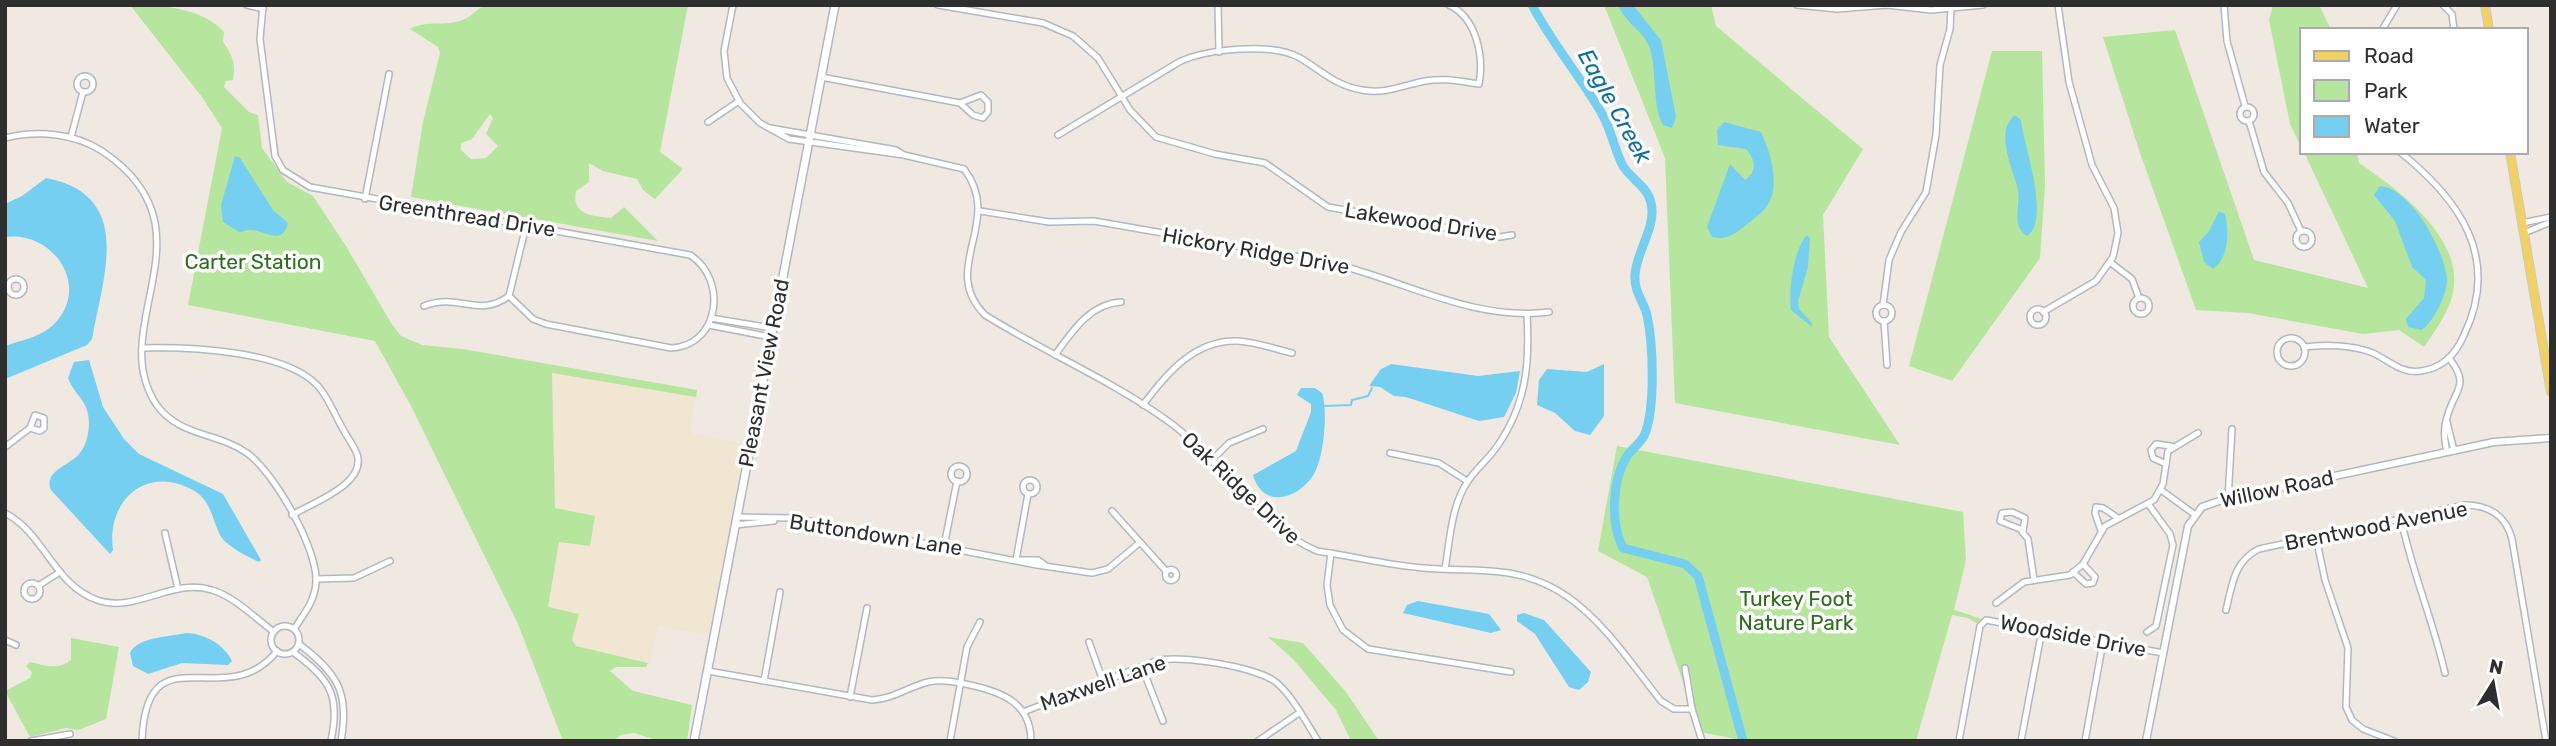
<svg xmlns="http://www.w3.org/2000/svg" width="2556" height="746" viewBox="0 0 2556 746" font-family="Rubik,sans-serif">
  <rect width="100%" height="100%" fill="#efe9e1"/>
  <path fill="#f0e6d1" d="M552 372 696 397 690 430 694 434 746 444 709 636 658 625 650 663 576 646 548 607 559 542 595 516 555 509Z"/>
  <g fill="#b6e59e" fill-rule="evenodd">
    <path d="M130 5C162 5 201 7 224 32L223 42C232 54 236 64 233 80L226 81 224 87 249 112 258 115 262 148 287 182 313 196 346 246 391 323 401 336 422 345 463 349 697 390 696 397 552 373 555 508 595 516 590 546 559 542 548 607 579 614 572 640 576 646 648 663 646 667H616L610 671 633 691 692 705 687 741H659L634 733 621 735 613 741H563L518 624 411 406 375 341 188 305 222 128 202 97Z"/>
    <path d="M486 5H688L660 152 683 169 655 199 643 190 637 179 603 171 589 163V182L576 191C571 215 593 216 611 218L624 207 658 241 411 197 423 122 440 53 438 47 410 29C427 19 448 28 467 18 474 14 478 8 486 5ZM490 114 493 118 486 134 498 146 486 158 471 159 461 150V143L472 139Z"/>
    <path d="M1604 5H1711L1716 26 1863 149 1823 215 1829 337 1900 445 1675 403 1665 158Z"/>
    <path d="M2273 5H2319L2331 30H2302V149L2290 124 2269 20Z"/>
    <path d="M2175 30 2254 260 2368 288 2304 152H2357L2359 163C2395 187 2459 234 2454 285 2453 306 2436 330 2424 347L2399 330 2363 334 2248 313 2196 310 2139 150 2103 37Z"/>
    <path d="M1992 51H2042L2045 186 2040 258 1952 381 1909 366Z"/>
    <path d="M1617 446 1963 512 1966 560 1954 610 1982 619 1978 624 1968 618 1952 615 1916 741H1746L1700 732 1647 577 1598 551Z"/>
    <path d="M1268 637 1303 643 1346 692 1379 741H1351L1336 710 1293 659Z"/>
    <path d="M71 638 119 647 106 719 78 730 66 728 30 737 5 691 30 678 32 672 26 666 30 662C46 666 58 670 71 660Z"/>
  </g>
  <g fill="#75cff0">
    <path d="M1618 5H1633L1661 40 1676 117 1672 128 1663 125C1652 106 1657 71 1650 49 1645 32 1625 23 1618 5Z"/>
    <path d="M2015 115 2021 120C2024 146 2051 220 2027 236 2010 225 2021 206 2018 190 2013 169 1994 132 2015 115Z"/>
    <path d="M1724 122 1761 132C1771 154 1783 190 1763 211 1758 216 1752 220 1746 225 1737 233 1725 241 1712 237L1707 227 1730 164 1745 180C1758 171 1755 159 1746 149L1718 145 1717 130Z"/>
    <path d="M235 156 240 158 273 210 288 223C282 247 265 230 250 230 246 230 243 232 239 232L223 222 221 205Z"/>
    <path d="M46 178C135 195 103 276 92 339L87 345 5 379V346C22 340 42 337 55 323 91 285 52 230 5 237V204L22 196Z"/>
    <path d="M2380 186C2411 188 2444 250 2447 278 2448 293 2434 321 2422 330L2408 327 2406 319 2424 298 2426 280 2412 267 2395 221 2374 195Z"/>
    <path d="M2219 211 2225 214C2229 232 2229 258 2213 269L2204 262 2199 242 2209 231Z"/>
    <path d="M1807 235 1810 238 1808 267 1798 301 1799 309 1812 323V327L1791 310C1788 291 1794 248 1807 235Z"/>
    <path d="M89 360 103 407 124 439 139 454 223 494 261 560 259 562C248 557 226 546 220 535 212 519 211 500 193 490 146 464 106 501 113 550L110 554 51 490C43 471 69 466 79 454 86 447 89 433 89 423 89 400 74 395 68 378L74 362Z"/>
    <path d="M1391 364 1478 376 1520 371 1516 393 1504 417 1479 421 1406 397 1394 396 1380 387 1369 386 1381 369Z"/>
    <path d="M1604 364V416L1590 435 1575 431 1555 413 1537 405 1539 380 1547 369 1587 372Z"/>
    <path d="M1301 388H1315L1322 393C1328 411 1324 457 1314 474 1299 499 1263 510 1253 475L1296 451 1311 412V404L1297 395Z"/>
    <path d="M1418 601 1489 614 1501 630 1491 633 1403 613 1407 605Z"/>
    <path d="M1524 613 1544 620 1591 672 1588 682 1579 690 1569 687 1535 634 1517 621V615Z"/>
    <path d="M186 633C204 633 225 645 232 661L228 665 182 663 148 674 133 666 130 653C137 637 169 637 186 633Z"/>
  </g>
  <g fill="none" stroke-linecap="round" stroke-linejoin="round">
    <g stroke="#75cff0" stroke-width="2">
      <path d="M2300 141H2302"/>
      <path d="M1324 406 1351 405 1352 400 1368 396 1372 388"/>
    </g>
    <path stroke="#75cff0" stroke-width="9" d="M1532 5C1552 43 1579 75 1601 112 1611 128 1614 149 1623 166 1631 179 1648 187 1651 203 1657 226 1636 252 1635 275 1634 292 1643 300 1647 315 1653 343 1656 409 1644 436 1640 443 1632 449 1627 456 1612 480 1610 523 1623 548L1685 564 1698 576 1743 741"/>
    <defs>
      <g id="minor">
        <path d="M247 5 263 9"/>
        <path d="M263 5 260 39 275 156 283 170 310 187 690 255C728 279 720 346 671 348L546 324 533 319 509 296"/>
        <path d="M733 5 724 51 727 78 740 103 760 123 789 139 904 155 964 169C1005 222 938 268 985 315 1044 352 1109 379 1165 419 1219 456 1257 526 1317 551 1352 556 1387 565 1423 568 1477 573 1519 563 1568 597 1605 623 1633 666 1661 701L1674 709H1692"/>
        <path d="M938 5 1043 23 1073 36 1098 58 1130 110 1156 137 1215 154 1265 163 1328 207 1500 237 1512 235"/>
        <path d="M1218 5 1219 52"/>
        <path d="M1797 5 1837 9 1887 5 1931 10 1983 5"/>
        <path d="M2224 5 2227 41 2245 106"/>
        <path d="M2443 5 2452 14 2454 30"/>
        <path d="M2382 30 2397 5"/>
        <circle cx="85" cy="84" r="8"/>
        <path d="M821 77 960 103 973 115 983 118 988 112V102L981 95 960 103"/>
        <circle cx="2247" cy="114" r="7"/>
        <path d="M2249 121 2264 172 2288 203 2301 231"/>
        <path d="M708 122 739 101"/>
        <path d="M770 128 896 150 904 155"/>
        <path d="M1058 135 1179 62C1206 49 1273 42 1300 58 1322 71 1336 86 1362 90 1384 94 1399 87 1420 82 1440 77 1459 81 1479 84 1484 57 1477 18 1449 5"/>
        <path d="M71 137 83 92"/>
        <path d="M5 138C37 130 74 133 102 151 219 229 104 325 156 404 179 437 217 432 247 453 274 472 318 549 316 582 315 601 304 614 294 629"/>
        <path d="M365 199 389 74"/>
        <path d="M980 211 1049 222 1094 221 1323 261C1398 277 1470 322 1549 312"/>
        <path d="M2522 223 2551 217"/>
        <circle cx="2304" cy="239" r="8"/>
        <path d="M2524 233 2551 222"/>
        <path d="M2111 263 2132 279 2139 298"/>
        <circle cx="16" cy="287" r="8"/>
        <circle cx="2141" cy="306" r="8"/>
        <path d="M1883 305 1889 260 1901 232 1926 192 1936 135 1940 65 1950 29 1951 8"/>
        <circle cx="1884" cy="313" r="8"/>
        <path d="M424 306C459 292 478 319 509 296L526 226"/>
        <circle cx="2038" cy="317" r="8"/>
        <path d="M2043 312 2096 281 2113 257 2118 233 2114 208 2092 165 2069 82 2058 5"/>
        <path d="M711 318 772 328"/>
        <path d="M1884 321 1887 365"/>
        <path d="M709 325 770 337"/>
        <circle cx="2291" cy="352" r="14"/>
        <path d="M2304 347C2325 344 2353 345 2373 353 2390 361 2401 374 2421 371 2443 368 2456 354 2464 335 2501 258 2460 200 2400 152"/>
        <path d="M142 348C189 347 283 350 317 385 328 396 335 416 344 431 348 438 354 446 357 454 367 484 312 503 292 515"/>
        <path d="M1055 355C1072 332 1089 304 1121 302"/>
        <path d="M1143 405C1166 374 1195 339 1238 341 1256 342 1275 349 1292 353"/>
        <path d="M2447 422 2454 451"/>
        <path d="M5 447 30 428 35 415 44 418V428L40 431 30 428"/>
        <path d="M2447 452C2444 438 2443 428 2448 414 2456 388 2470 385 2449 358"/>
        <path d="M1390 453 1439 463 1467 481"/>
        <path d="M1212 460 1229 443 1263 429"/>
        <path d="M2166 464 2153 458 2151 450 2156 444 2171 446"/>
        <circle cx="959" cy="474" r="8"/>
        <circle cx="1030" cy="487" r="7"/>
        <path d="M2161 490 2194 514"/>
        <path d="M2228 499 2232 429"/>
        <path d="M1112 511 1166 571"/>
        <path d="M5 513C44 533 54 585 97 600 135 614 173 577 212 590 235 597 255 618 274 632"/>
        <path d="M736 517 793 518 1037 565 1092 573 1108 569 1138 544"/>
        <path d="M2401 519C2412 572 2433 620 2445 673"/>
        <path d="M735 525 774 521"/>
        <path d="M2023 531 2025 518 2012 512 2002 513 2000 521 2020 529 2028 539 2034 580"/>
        <path d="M2101 531 2095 513 2096 507 2103 508 2118 518"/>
        <path d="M165 533 178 589"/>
        <path d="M2316 537 2325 580 2348 648 2346 707 2352 720 2363 729 2394 741"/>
        <path d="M944 546 957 481"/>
        <path d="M1331 553 1327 585 1330 605 1343 630 1368 649 1511 672"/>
        <path d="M1016 560 1028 494"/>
        <path d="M1016 560H1038L1045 565"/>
        <path d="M1445 569C1450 540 1451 506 1468 481 1476 469 1488 459 1496 448 1526 406 1530 365 1527 315"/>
        <circle cx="1171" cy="575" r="5.5"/>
        <path d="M2073 572 2086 584 2093 583 2095 577 2083 564"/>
        <path d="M316 579 354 578 390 561"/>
        <circle cx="32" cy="591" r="8"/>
        <path d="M38 586 60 572"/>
        <path d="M1996 603 2024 582 2070 575 2083 564 2105 526 2154 500 2163 484 2168 451 2198 433"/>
        <path d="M2226 610C2232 585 2234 561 2259 549L2465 505C2489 505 2506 516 2512 539L2546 741"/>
        <circle cx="285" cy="640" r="14"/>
        <path d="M2147 632 2156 626 2173 545 2170 534 2149 505"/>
        <path d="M5 640 16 645"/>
        <path d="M1089 642 1103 681"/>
        <path d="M299 644C337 673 350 692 341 741"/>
        <path d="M293 652C329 679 341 694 331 741"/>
        <path d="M1142 667 1163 721"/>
        <path d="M1685 668 1692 709 1702 741"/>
        <path d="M708 671 872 700C893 699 908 687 928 682 942 679 956 682 970 685 1002 692 1031 703 1031 741"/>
        <path d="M764 681 780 592"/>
        <path d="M850 697 867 608"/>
        <path d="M1023 712 1156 661C1178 654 1259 667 1277 683 1293 697 1306 722 1318 741"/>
        <path d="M31 741 70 734"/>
        <path d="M142 741C146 627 226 716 277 651"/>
        <path d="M950 741 967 647 980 622"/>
        <path d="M1258 741 1299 713"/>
        <path d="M1959 741 1980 626 1986 620 2163 653"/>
        <path d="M2021 741 2042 630"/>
        <path d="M2085 741 2103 642"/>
      </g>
      <path id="tertiary" d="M2146 741 2188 526 2202 507 2222 500 2494 442 2551 438"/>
      <path id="secondary" d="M694 741 835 5"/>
      <g id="primary">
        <path d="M2485 5 2489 30"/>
        <path d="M2510 152 2551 392"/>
      </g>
    </defs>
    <use href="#minor" stroke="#b4b7c1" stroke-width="8"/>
    <use href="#tertiary" stroke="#b4b7c1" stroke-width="9"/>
    <use href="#secondary" stroke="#b4b7c1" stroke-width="10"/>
    <use href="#primary" stroke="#c9c9c9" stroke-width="10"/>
    <use href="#minor" stroke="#fff" stroke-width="5"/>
    <use href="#tertiary" stroke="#fff" stroke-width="6"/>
    <use href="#secondary" stroke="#fff" stroke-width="7"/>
    <use href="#primary" stroke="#f2d163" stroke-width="8"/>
  </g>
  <g text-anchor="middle" stroke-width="7" stroke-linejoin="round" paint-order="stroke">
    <g font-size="21" fill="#2e2e2e" stroke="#fff">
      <text transform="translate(467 216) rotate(9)" y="7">Greenthread Drive</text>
      <text transform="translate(1421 222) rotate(9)" y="7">Lakewood Drive</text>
      <text transform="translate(1256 251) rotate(10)" y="7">Hickory Ridge Drive</text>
      <text transform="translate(764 373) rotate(-79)" y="7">Pleasant View Road</text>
      <text transform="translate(1241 488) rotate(43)" y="7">Oak Ridge Drive</text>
      <text transform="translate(2277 489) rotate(-12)" y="7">Willow Road</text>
      <text transform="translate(2376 526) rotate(-11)" y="7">Brentwood Avenue</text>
      <text transform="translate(876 535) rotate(9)" y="7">Buttondown Lane</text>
      <text transform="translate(2073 636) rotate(11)" y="7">Woodside Drive</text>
      <text transform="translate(1103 683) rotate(-19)" y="7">Maxwell Lane</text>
    </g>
    <g font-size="21" fill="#2c6e1b" stroke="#fff">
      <text x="253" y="269">Carter Station</text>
      <text x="1796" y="606">Turkey Foot<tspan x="1796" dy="24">Nature Park</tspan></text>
    </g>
    <g font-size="23" font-style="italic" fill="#0d6fa3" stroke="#fff">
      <text transform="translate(1615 106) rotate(61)" y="8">Eagle Creek</text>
    </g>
  </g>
  <rect width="2556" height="746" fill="none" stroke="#2e2e2e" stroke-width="14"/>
  <rect x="2300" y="28" width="228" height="126" fill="#ffffff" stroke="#ababab" stroke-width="2"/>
  <rect x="2314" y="51" width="35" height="10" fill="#f2d163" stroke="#ababab" stroke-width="2"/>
  <text x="2364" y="63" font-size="21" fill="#2e2e2e">Road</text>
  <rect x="2314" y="80" width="35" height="21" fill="#b6e59e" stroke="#ababab" stroke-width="2"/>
  <text x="2364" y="98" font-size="21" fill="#2e2e2e">Park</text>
  <rect x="2314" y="116" width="35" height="21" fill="#75cff0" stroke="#ababab" stroke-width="2"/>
  <text x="2364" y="133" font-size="21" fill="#2e2e2e">Water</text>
  <g transform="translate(2493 683) rotate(11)" stroke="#ffffff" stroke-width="5" paint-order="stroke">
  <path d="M0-5L12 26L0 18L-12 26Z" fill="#2e2e2e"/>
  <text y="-10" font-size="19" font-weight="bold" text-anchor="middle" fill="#2e2e2e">N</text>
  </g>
</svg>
